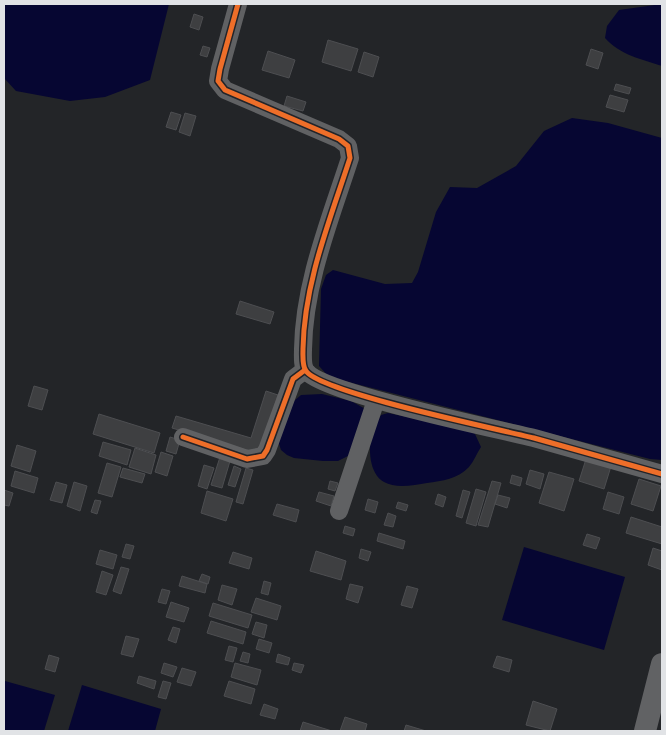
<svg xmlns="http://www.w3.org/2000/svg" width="666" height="735" viewBox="0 0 666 735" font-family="Jost,sans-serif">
  <rect width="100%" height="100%" fill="#232528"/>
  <g fill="#060632">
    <path d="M4 4H169L150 80 105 97 70 101 16 91 4 78Z"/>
    <path d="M662 4V66C641 59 620 55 605 38L607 26 619 10Z"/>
    <path d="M572 118 608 123 662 138V460L650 459 329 377 319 366 321 289 326 275 333 270 385 284 412 283 418 272 436 212 450 187 477 188 516 166 544 131Z"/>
    <path d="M322 394 351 401 369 411 352 454 338 461H323L294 458 287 455 281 450 278 441 288 406 301 395Z"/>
    <path d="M388 413 468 430 475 434 481 447C477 453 474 461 469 467 458 479 442 481 427 483 414 485 396 489 384 482 369 474 368 448 372 433 374 427 378 421 381 415Z"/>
    <path d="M524 547 625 577 604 650 502 620Z"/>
    <path d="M5 681 55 695 44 731H4Z"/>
    <path d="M82 685 161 709 155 731H68Z"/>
  </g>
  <g fill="#3e3f41" stroke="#4d4e51">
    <path d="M194 14 203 17 199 30 190 27Z"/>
    <path d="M328 40 358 49 351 71 322 62Z"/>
    <path d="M203 46 210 48 207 57 200 55Z"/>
    <path d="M591 49 603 53 598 69 586 65Z"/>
    <path d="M268 51 295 60 289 78 262 70Z"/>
    <path d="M364 52 379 57 373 77 358 72Z"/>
    <path d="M616 84 631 88 629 94 614 90Z"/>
    <path d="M610 95 628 100 624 112 606 107Z"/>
    <path d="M287 96 306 102 303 111 284 106Z"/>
    <path d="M171 112 181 115 176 130 166 127Z"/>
    <path d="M185 113 196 116 190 136 179 132Z"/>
    <path d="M240 301 274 312 270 324 236 314Z"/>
    <path d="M34 386 48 390 42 410 28 406Z"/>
    <path d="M266 391 278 395 260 454 172 428 176 416 251 438Z"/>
    <path d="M99 414 160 433 154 453 93 434Z"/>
    <path d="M170 437 180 440 176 454 166 451Z"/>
    <path d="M103 442 131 450 127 465 99 456Z"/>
    <path d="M17 445 36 451 30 472 11 466Z"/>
    <path d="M135 448 156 455 151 474 129 467Z"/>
    <path d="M161 452 173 456 167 476 155 472Z"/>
    <path d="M587 456 612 463 604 489 579 481Z"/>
    <path d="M220 457 230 461 222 488 211 485Z"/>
    <path d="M107 463 121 467 112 497 98 493Z"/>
    <path d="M204 465 214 468 207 489 198 486Z"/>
    <path d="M234 466 241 469 235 487 228 485Z"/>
    <path d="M123 468 145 474 142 483 120 477Z"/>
    <path d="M246 468 253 470 243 504 236 502Z"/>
    <path d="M530 470 544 474 540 489 526 484Z"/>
    <path d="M15 471 38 478 34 493 11 486Z"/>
    <path d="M549 472 574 479 564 511 539 503Z"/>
    <path d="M512 475 522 478 520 486 510 483Z"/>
    <path d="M639 479 661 486 653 511 631 504Z"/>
    <path d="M330 481 338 483 335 491 328 489Z"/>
    <path d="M492 481 501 483 488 527 478 525Z"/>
    <path d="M56 482 67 485 62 503 50 500Z"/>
    <path d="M74 482 87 486 80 511 67 506Z"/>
    <path d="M476 489 486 492 476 526 466 523Z"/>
    <path d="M4 490 13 493 9 506 4 505Z"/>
    <path d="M463 490 470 492 462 518 456 516Z"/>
    <path d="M207 491 233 499 226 521 201 513Z"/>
    <path d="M319 492 334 496 331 506 316 501Z"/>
    <path d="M608 492 624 497 619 514 603 509Z"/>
    <path d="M438 494 446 497 443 507 435 504Z"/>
    <path d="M498 495 510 498 507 508 495 504Z"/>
    <path d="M368 499 378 502 375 513 365 510Z"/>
    <path d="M95 500 101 501 97 514 91 512Z"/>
    <path d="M398 502 408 505 406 511 396 508Z"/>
    <path d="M277 504 299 510 296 522 273 515Z"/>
    <path d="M388 513 396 516 393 527 384 525Z"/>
    <path d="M631 517 662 527V544L626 533Z"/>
    <path d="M345 526 355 529 353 536 343 533Z"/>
    <path d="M379 533 405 541 403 549 377 541Z"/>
    <path d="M587 534 600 538 596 549 583 545Z"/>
    <path d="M126 544 134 546 130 559 122 557Z"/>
    <path d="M653 548 662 551V570L648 565Z"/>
    <path d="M361 549 371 552 368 561 359 558Z"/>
    <path d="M100 550 117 555 113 569 96 564Z"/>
    <path d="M316 551 346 561 341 580 310 571Z"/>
    <path d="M233 552 252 558 249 569 229 563Z"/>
    <path d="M121 567 129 569 121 594 113 591Z"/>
    <path d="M102 571 113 575 106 595 96 592Z"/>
    <path d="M202 574 210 577 208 584 199 581Z"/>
    <path d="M182 576 207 584 205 593 179 586Z"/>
    <path d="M264 581 271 583 268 595 261 593Z"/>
    <path d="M350 584 363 587 358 603 346 599Z"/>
    <path d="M222 585 237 589 232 605 218 600Z"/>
    <path d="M407 586 418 589 412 608 401 605Z"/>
    <path d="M162 589 170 591 166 604 158 602Z"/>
    <path d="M256 598 281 606 277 620 251 612Z"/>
    <path d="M171 602 189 608 184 622 166 617Z"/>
    <path d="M213 603 252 615 248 628 209 616Z"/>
    <path d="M211 621 246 632 243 644 207 633Z"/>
    <path d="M256 622 267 625 264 638 252 634Z"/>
    <path d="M173 627 180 629 176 643 168 640Z"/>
    <path d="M126 636 139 639 133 657 121 654Z"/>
    <path d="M259 639 272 643 269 653 256 649Z"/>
    <path d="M229 646 237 648 233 662 225 660Z"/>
    <path d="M243 652 250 654 248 663 240 661Z"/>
    <path d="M278 654 290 658 288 665 276 662Z"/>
    <path d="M49 655 59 658 55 672 45 669Z"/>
    <path d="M497 656 512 660 509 672 493 667Z"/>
    <path d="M164 663 177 667 173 677 161 673Z"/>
    <path d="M235 663 261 670 257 685 231 677Z"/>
    <path d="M294 663 304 665 301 673 292 670Z"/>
    <path d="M182 668 196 672 191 686 177 682Z"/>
    <path d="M139 676 156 681 154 689 137 683Z"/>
    <path d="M163 681 171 683 166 699 158 697Z"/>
    <path d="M229 681 255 689 251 704 224 696Z"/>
    <path d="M533 701 557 709 550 731 526 725Z"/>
    <path d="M264 704 278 709 275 719 260 715Z"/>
    <path d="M345 717 367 724 365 731H340Z"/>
    <path d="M303 722 332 731H300Z"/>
    <path d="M406 725 426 731H404Z"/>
  </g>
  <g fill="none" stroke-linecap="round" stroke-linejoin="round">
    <g stroke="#606163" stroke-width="18">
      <path d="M238 4 220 69 218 81 225 90 339 139 348 146 350 158C330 220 304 283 303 349 303 355 302 366 306 371 322 393 498 429 534 438 577 450 620 462 662 474"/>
      <path d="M183 437 247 459 263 456 267 450 293 379 305 370"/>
      <path d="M339 511 376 400"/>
    </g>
    <path stroke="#616264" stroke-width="22" d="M645 731 662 664"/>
    <defs>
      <g id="cycleway">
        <path d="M238 4 220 69 218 81 225 90 339 139 348 146 350 158C330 220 304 283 303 349 303 355 302 366 306 371 322 393 498 429 534 438 577 450 620 462 662 474"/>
        <path d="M183 437 247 459 263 456 267 450 293 379 305 370"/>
      </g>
    </defs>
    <use href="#cycleway" stroke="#222429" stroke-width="8"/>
    <use href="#cycleway" stroke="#ee6e29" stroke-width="5"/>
  </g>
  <rect width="666" height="735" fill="none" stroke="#e1e3e6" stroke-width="10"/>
</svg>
